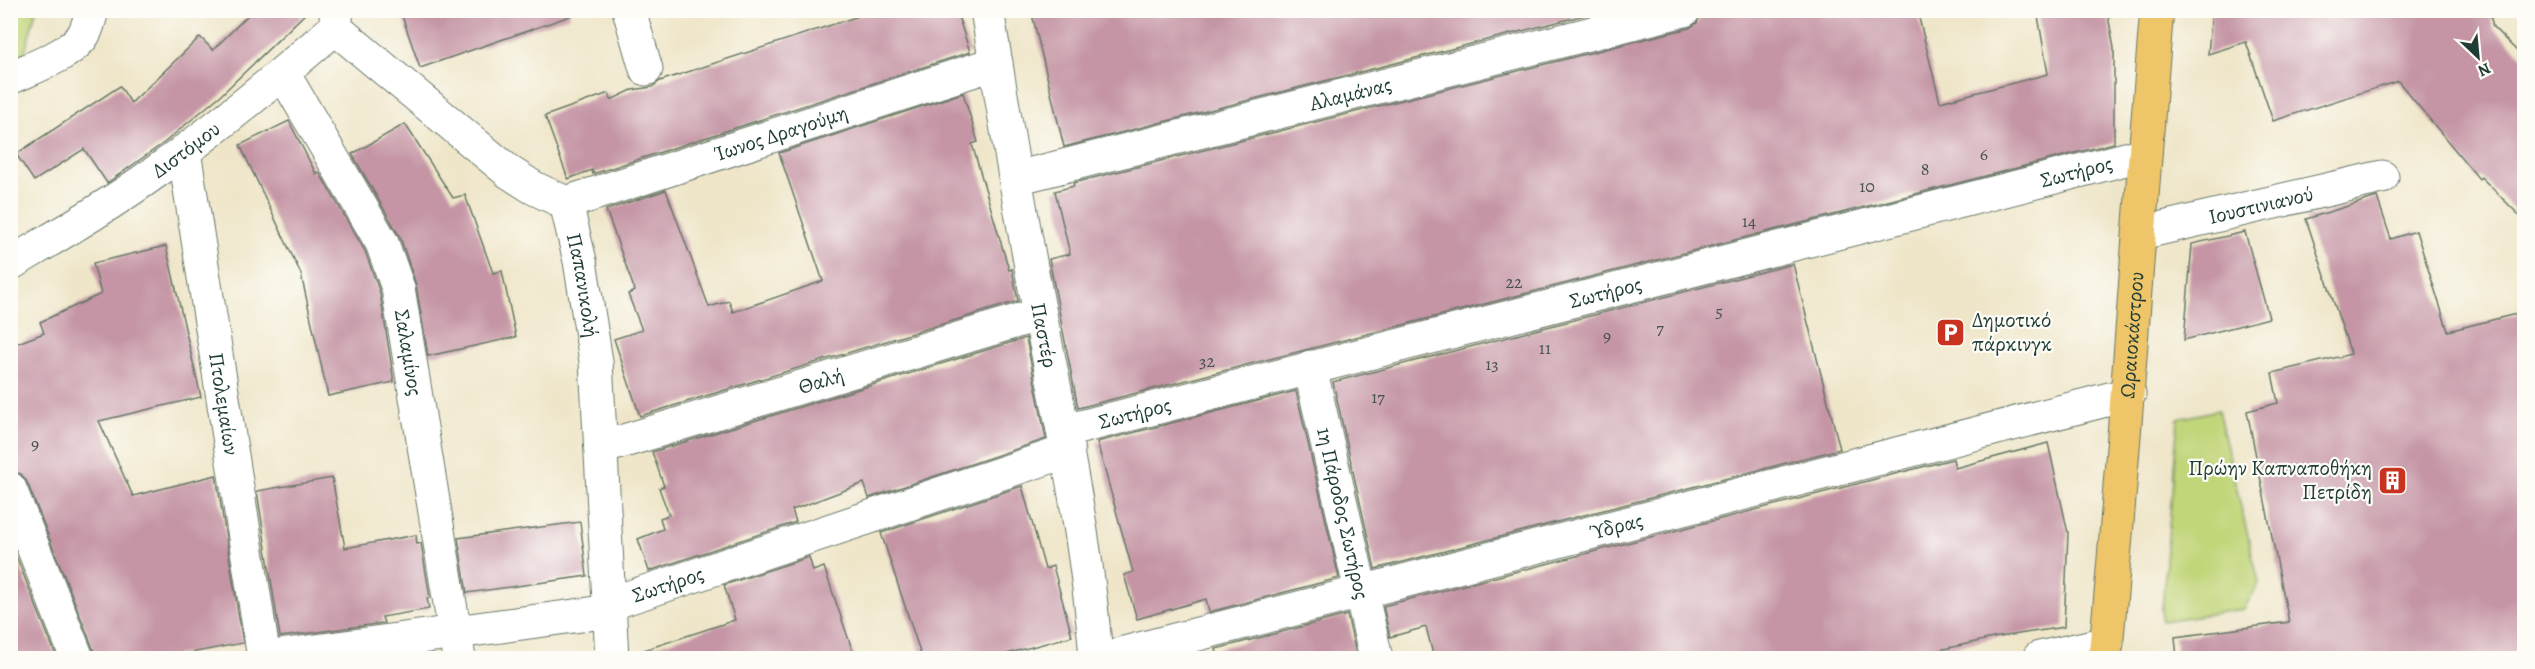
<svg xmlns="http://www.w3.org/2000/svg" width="2535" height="669" viewBox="0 0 2535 669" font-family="Alegreya,serif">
  <rect width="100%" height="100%" fill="#fdfcf7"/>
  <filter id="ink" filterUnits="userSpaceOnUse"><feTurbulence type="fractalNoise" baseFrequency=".0167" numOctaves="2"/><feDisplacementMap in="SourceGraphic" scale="12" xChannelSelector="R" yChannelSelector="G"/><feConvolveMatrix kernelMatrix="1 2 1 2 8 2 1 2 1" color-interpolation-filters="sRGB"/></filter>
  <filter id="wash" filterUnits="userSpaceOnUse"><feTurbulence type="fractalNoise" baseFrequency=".008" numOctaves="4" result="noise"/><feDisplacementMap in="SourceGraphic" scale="24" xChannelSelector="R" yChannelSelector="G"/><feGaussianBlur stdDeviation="1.35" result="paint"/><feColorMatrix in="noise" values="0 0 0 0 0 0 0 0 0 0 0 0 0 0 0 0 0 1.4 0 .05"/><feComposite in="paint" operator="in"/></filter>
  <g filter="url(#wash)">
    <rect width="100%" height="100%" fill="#efe6c9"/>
    <g fill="#c1d579" stroke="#708956" stroke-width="1.5">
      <path d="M10 11H36L22 62 11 59Z"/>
      <path d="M2218 410 2259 583 2244 609 2161 621 2178 419Z"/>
    </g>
    <g id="blocks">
      <g fill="#c595a5">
        <path d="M253 10H309L221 95 165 142 107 183 84 149 34 181 16 154 120 86 131 103 200 37 213 50Z"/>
        <path d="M400 10H569L570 16 420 68Z"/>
        <path d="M877 10H956L970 52 593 174 592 170 568 179 545 116 609 93 611 100 632 90 652 87 660 81Z"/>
        <path d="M1031 10H1605L1064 147Z"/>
        <path d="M1702 10H1917L1940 102 2048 74 2037 10H2107L2114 48V143L1078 408 1049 259 1070 254 1055 191 1074 186 1073 183 1689 28 1697 23Z"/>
        <path d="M2212 10H2489L2493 27 2524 58V220L2481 177 2479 179 2398 81 2273 121 2246 42 2208 54Z"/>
        <path d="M963 93 978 142 972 144 1009 270 1012 269 1018 301 640 416 614 339 642 330 628 294 635 291 606 210 666 190 709 307 729 301 733 312 823 281 779 153Z"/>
        <path d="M289 121 316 174 319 172 365 251 380 293 394 382 328 396 301 274 240 145Z"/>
        <path d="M405 124 453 198 465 195 493 273 502 271 516 337 428 356 416 285 400 237 352 154Z"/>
        <path d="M2377 197 2391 239 2416 231 2448 331 2524 312V658H2177L2175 637 2289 622 2247 411 2278 403 2272 373 2351 354 2306 219Z"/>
        <path d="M2245 232 2269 318 2184 340 2192 244Z"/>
        <path d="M166 246 201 397 99 421 133 496 216 475 243 643 164 658H95L94 651 27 482 21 474 10 471V346L44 333 40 322 101 294 93 263Z"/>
        <path d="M1793 264 1840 449 1375 569 1333 382Z"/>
        <path d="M1026 338 1046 439 869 498 864 483 792 510 796 522 649 571 638 539 663 529 660 518 669 515 659 488 664 486 652 452Z"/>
        <path d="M1296 391 1339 578 1209 612 1206 599 1137 619 1124 575 1133 572 1097 442Z"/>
        <path d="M2048 443 2068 533 2064 627 1993 638 1904 658H1434L1426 627 1390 637 1383 606 1953 459 1955 468Z"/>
        <path d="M332 478 345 548 416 535 417 544 421 543 430 598H427L429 609 382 617 384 623 280 637 257 491Z"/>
        <path d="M1022 486 1045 569 1053 566 1072 636 992 658H922L881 533Z"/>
        <path d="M580 522 587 576 467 593 458 538Z"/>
        <path d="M10 541 57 658H10Z"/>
        <path d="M809 557 813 571 824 567 855 658H639L638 652 735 620 724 585Z"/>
        <path d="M1347 615 1357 658H1218L1216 649Z"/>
      </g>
    </g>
  </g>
  <g filter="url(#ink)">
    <use href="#blocks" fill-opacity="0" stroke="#687868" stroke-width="1.5"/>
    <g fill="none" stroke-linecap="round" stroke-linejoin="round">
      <defs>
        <g id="minor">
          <path d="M629 10 646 69"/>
          <path id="s1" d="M987 10C1004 112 1020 213 1040 314 1063 431 1087 539 1096 658"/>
          <path d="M335 28 509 172 534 188 566 203"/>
          <path id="s2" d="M283 73 382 243 398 288 459 658"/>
          <path d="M10 78C31 68 73 54 84 34 88 27 90 18 92 10"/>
          <path id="s3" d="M184 151 264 658"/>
          <path id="s4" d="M1016 178 1684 10"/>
          <path id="s5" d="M566 203 580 261 596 361 612 658"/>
          <path id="s6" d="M566 203 996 63"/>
          <path id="s7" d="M2141 233 2382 177"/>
          <path id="s8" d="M10 264C60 234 110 205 157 171 219 127 277 78 335 28L337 10"/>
          <path id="s9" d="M1310 367 1376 658"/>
          <path id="s10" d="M1065 431 2145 154"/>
          <path id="s11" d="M601 448 1040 314"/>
          <path d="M10 489 77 658"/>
          <path id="s12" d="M609 604 1068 451"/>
          <path d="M264 658 611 611"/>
          <path id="s13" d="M1105 658 2129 394"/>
          <path d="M2039 658 2107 643"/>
        </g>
        <g id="major">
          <path id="s14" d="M2105 658C2126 443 2138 226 2157 10"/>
        </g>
      </defs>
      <use href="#minor" stroke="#687868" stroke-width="35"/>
      <use href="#major" stroke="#687868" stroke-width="35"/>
      <use href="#minor" stroke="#fff" stroke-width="33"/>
      <use href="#major" stroke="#eec569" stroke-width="33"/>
    </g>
  </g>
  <defs>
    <symbol id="parking-square" viewBox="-11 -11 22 22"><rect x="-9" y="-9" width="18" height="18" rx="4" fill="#c8321e" stroke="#fdfcf7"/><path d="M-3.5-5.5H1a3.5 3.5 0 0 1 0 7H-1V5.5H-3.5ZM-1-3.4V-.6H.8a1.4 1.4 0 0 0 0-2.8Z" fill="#fff"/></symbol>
    <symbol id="building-square" viewBox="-11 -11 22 22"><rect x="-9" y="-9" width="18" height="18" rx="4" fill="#c8321e" stroke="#fdfcf7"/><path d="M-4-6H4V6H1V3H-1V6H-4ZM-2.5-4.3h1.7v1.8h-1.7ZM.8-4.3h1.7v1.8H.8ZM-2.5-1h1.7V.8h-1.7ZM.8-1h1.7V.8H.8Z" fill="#fff"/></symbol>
  </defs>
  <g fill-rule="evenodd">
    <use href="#parking-square" x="1934" y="316" width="33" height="33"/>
    <use href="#building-square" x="2376" y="464" width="33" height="33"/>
  </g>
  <g text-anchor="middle" stroke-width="4.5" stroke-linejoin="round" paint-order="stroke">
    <g font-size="18" fill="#485350">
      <text x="1984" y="160">6</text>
      <text x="1925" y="175">8</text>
      <text x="1867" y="192">10</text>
      <text x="1749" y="227">14</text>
      <text x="1514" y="288">22</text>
      <text x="1719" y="317">5</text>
      <text x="1660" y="334">7</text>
      <text x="1607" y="342">9</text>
      <text x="1545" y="354">11</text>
      <text x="1207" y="367">32</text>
      <text x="1492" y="370">13</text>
      <text x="1378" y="403">17</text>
      <text x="35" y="450">9</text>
    </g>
    <g font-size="21" fill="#1f3d34" stroke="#fdfcf7">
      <text dy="7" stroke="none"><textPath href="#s4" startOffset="345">Αλαμάνας</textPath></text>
      <text dy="7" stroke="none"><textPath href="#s6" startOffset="226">Ίωνος Δραγούμη</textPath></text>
      <text dy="7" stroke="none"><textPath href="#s8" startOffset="210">Διστόμου</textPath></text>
      <text dy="7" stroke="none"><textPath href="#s10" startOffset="1044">Σωτήρος</textPath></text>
      <text dy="7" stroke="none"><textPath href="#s7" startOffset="123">Ιουστινιανού</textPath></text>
      <text dy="7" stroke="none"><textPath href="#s5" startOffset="84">Παπανικολή</textPath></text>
      <text dy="7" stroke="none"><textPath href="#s10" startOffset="558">Σωτήρος</textPath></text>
      <text dy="7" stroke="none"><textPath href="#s1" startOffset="330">Παστέρ</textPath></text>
      <text dy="7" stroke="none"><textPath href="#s14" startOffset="324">Ωραιοκάστρου</textPath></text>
      <text dy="7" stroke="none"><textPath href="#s2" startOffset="310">Σαλαμίνος</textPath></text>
      <text dy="7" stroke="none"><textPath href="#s11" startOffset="230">Θαλή</textPath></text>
      <text dy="7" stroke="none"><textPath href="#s3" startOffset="256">Πτολεμαίων</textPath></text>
      <text dy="7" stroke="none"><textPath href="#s10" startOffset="72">Σωτήρος</textPath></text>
      <text dy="7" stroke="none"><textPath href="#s9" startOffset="150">1η Πάροδος Σωτήρος</textPath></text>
      <text dy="7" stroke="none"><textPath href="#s13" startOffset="528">Ύδρας</textPath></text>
      <text dy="7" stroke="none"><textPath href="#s12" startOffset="62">Σωτήρος</textPath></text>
    </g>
    <g font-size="21" fill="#1f3d34" stroke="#fdfcf7" text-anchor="start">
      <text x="1972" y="327">Δημοτικό<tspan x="1972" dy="24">πάρκινγκ</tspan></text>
      <text x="2372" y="475" text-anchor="end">Πρώην Καπναποθήκη<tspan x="2372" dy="24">Πετρίδη</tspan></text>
    </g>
  </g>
  <rect width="2535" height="669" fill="none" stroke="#fdfcf7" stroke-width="36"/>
  <g transform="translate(2478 57) rotate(154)" stroke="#fdfcf7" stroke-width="4.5" paint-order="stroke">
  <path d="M0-4.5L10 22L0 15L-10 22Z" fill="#1f3d34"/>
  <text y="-9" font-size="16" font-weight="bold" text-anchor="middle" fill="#1f3d34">N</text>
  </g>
</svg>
